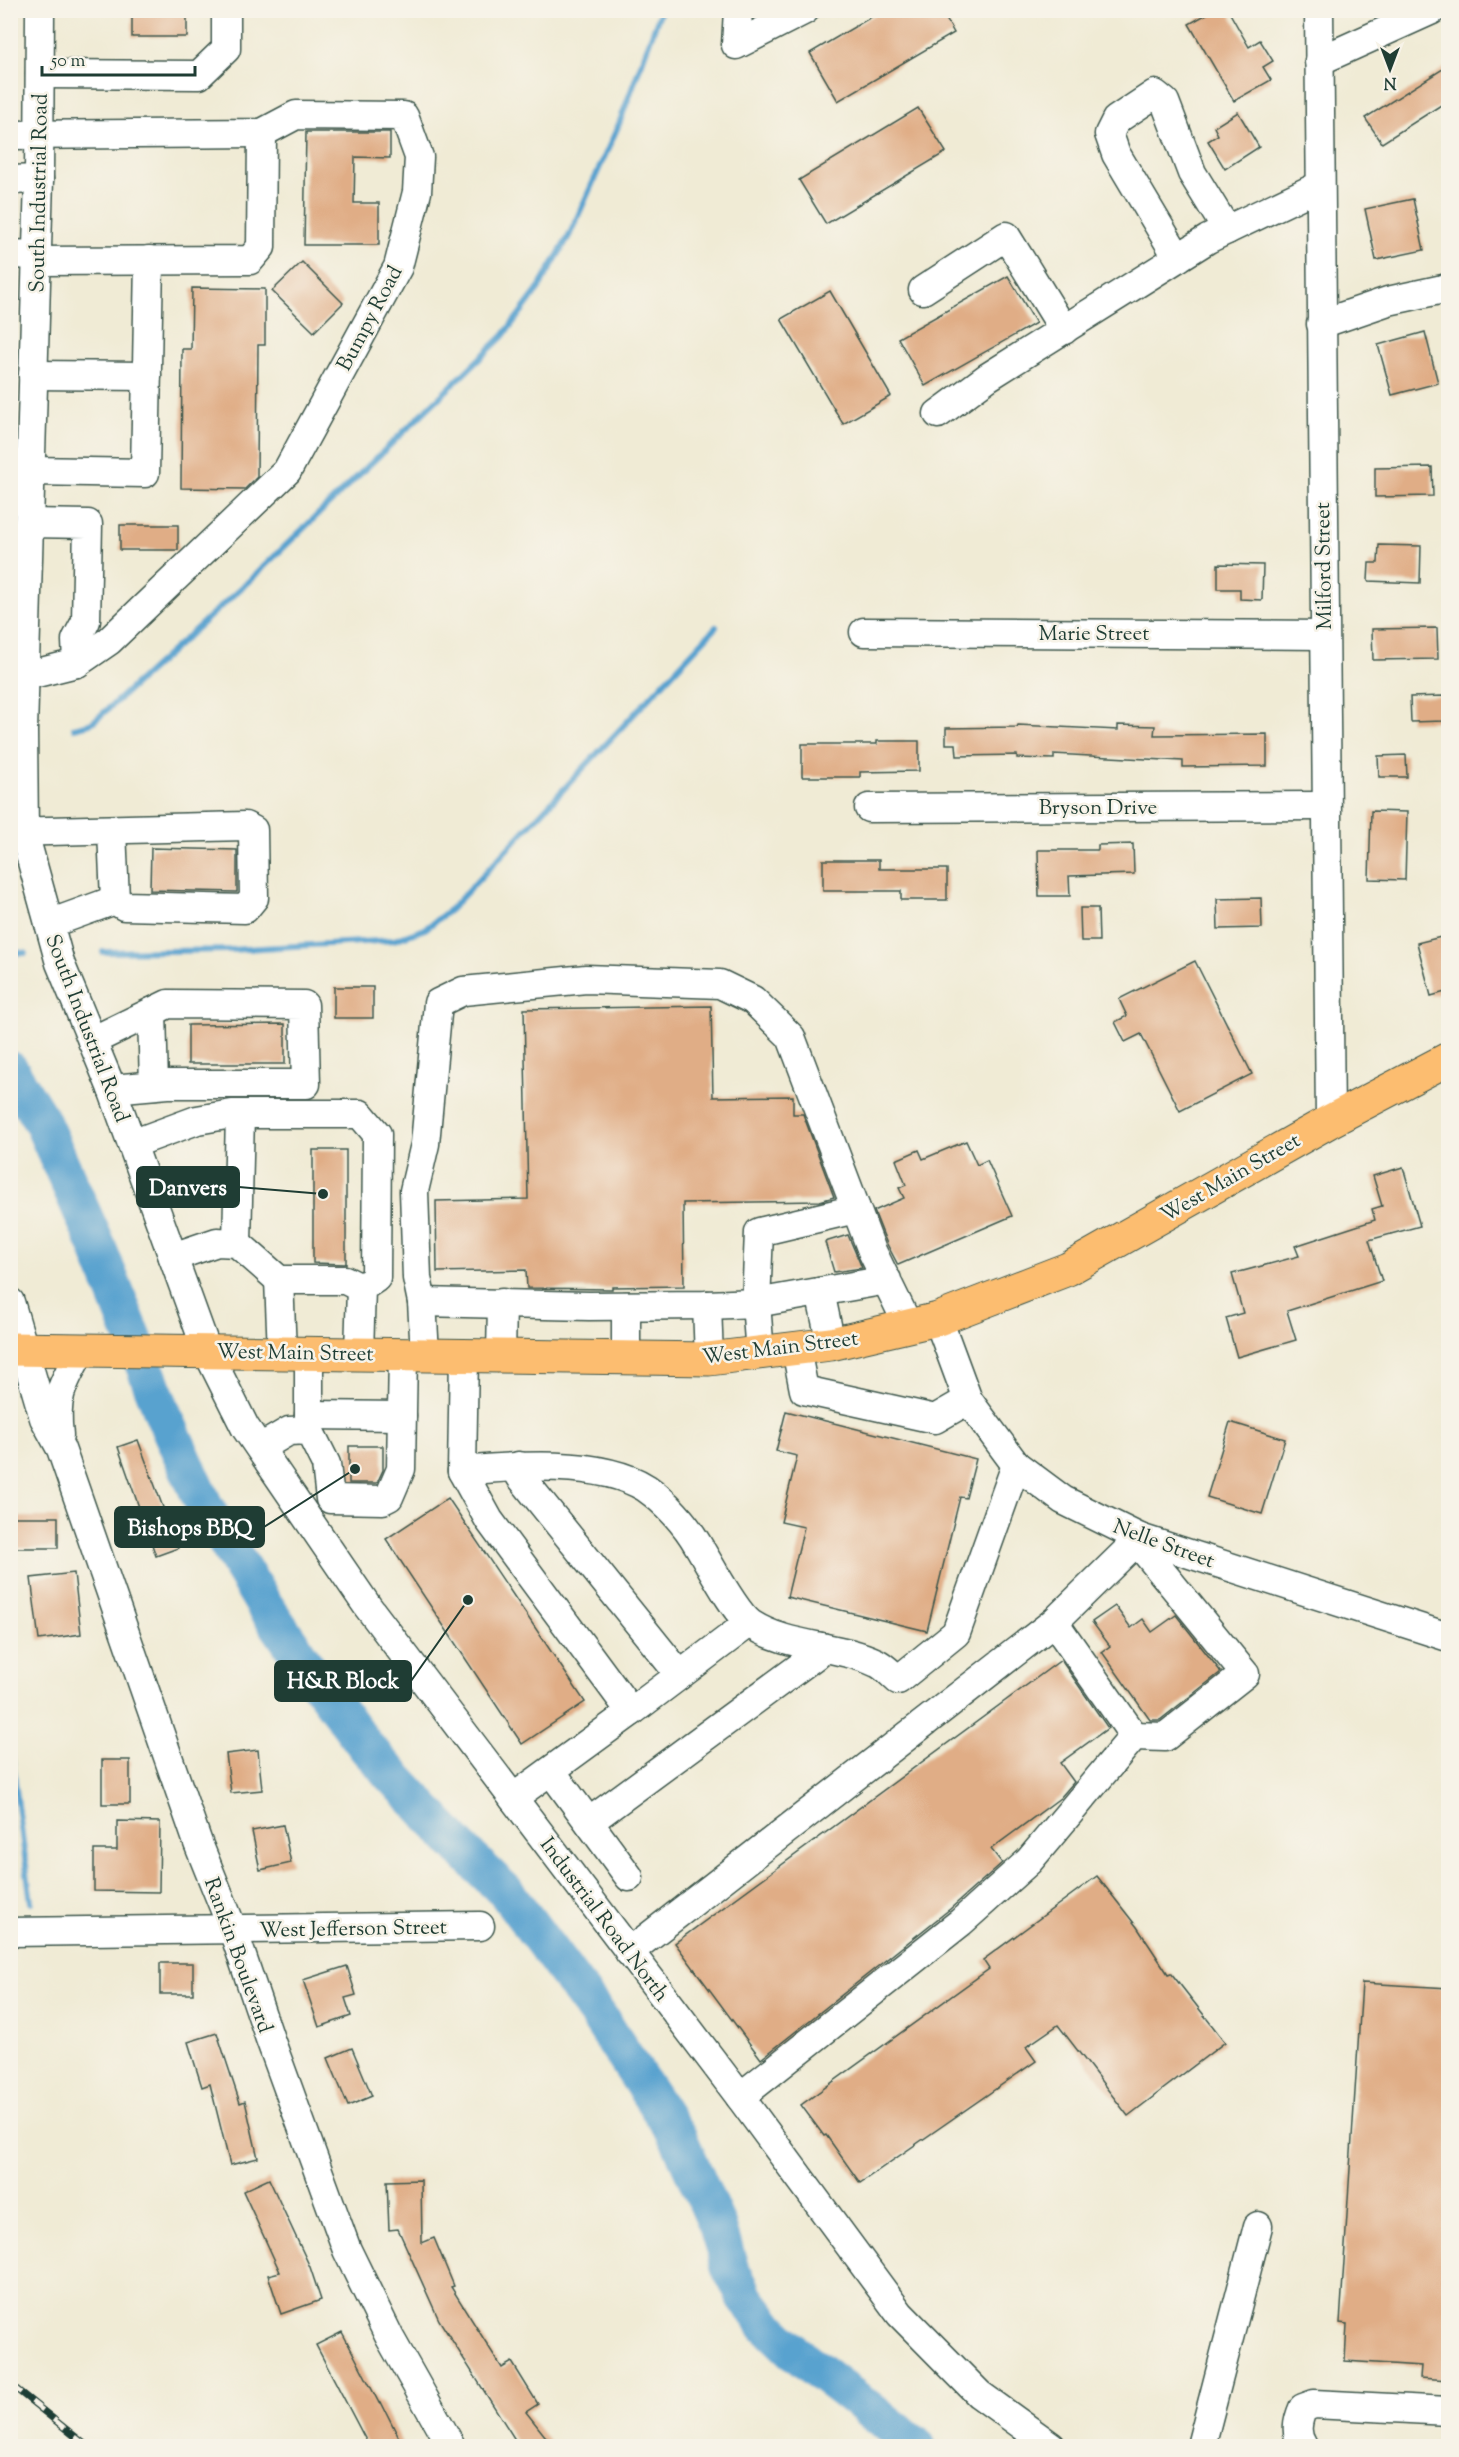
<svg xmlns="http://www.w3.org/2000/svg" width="1459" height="2457" viewBox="0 0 1459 2457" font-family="'Sorts Mill Goudy',serif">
  <rect width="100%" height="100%" fill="#f7f3e8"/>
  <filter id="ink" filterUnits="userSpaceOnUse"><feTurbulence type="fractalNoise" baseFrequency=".0167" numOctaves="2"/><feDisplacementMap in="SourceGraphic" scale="12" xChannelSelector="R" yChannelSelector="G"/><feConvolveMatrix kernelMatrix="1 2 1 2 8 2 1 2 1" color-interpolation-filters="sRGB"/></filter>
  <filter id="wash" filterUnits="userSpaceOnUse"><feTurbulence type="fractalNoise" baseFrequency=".008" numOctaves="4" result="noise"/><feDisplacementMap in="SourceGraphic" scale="24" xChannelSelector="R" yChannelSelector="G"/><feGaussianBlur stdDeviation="1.35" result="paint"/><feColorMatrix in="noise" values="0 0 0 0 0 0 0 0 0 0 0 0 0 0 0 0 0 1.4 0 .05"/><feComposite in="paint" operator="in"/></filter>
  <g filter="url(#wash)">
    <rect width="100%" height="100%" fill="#f0ebd5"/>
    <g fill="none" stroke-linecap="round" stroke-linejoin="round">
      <g stroke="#58a2cf" stroke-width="6">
        <path d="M74 728 90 724 99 717 250 580 503 336 537 291 569 236 619 124 661 10"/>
        <path d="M10 952 25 953"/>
        <path d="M103 952 230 950 394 940 425 929 451 909 716 627"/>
        <path d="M10 1745 31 1902"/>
      </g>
      <path stroke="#58a2cf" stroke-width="38" d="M10 1070 42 1122 97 1246 164 1416 205 1507 263 1603 316 1680 368 1749 464 1852 506 1892 597 2014 679 2139 717 2225 730 2268 747 2300 767 2326 793 2351 917 2446"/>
    </g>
    <g id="blocks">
      <g fill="#e0ad86">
        <rect x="132" y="10" width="55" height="27"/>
        <path d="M883 10H941L954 33 838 101 810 53Z"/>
        <path d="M1214 10H1228L1249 47 1260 40 1273 61 1263 67 1271 80 1234 101 1189 24Z"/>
        <path d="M1449 65V100L1382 143 1365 118Z"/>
        <path d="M918 108 946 152 826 224 799 180Z"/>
        <path d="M1238 112 1259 147 1225 169 1208 141 1218 135 1214 127Z"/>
        <path d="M306 132H390V158L355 157 354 203H379V245H304Z"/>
        <path d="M1413 199 1424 250 1376 260 1365 209Z"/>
        <path d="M302 262 343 303 314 332 272 291Z"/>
        <path d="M1008 276 1036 323 925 386 898 338Z"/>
        <path d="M192 288 265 289V345H258L257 477 245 489 181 488 182 349H191Z"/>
        <path d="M830 291 891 396 843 424 781 319Z"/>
        <path d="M1425 332 1438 383 1392 395 1378 345Z"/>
        <path d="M1432 467 1433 496 1375 497V468Z"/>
        <rect x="120" y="525" width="58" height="25"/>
        <path d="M1379 545 1421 546 1420 583 1368 581 1369 563H1378Z"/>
        <path d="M1218 564 1263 565 1262 600 1240 599V589H1218Z"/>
        <path d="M1437 628 1438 659 1373 660 1372 629Z"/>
        <path d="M1444 696V721L1411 722 1410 697Z"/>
        <path d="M1018 725 1118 730V725L1155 726 1154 735 1267 734V766L1183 767V761L1054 754V759L1017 758V755L957 756 956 744H946V728L1017 727Z"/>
        <path d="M877 741H919V771L860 772V777H802V744H877Z"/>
        <path d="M1406 755 1407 777H1379L1378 756Z"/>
        <path d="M1371 811 1407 812 1405 880 1369 879Z"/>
        <path d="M1133 844 1134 874 1069 876 1070 896H1039L1038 850H1098V845Z"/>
        <path d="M151 848 237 850V892L150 890Z"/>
        <path d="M823 860H879V869H947V900H901V891H823Z"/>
        <path d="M1261 898 1262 928 1218 929 1217 899Z"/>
        <path d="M1080 908H1098L1099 941H1081Z"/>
        <path d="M1449 935V991L1431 996 1417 943Z"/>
        <path d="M1195 961 1252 1074 1180 1111 1141 1034 1125 1042 1115 1022 1127 1016 1119 999Z"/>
        <rect x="334" y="987" width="39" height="31"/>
        <path d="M711 1006 713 1097 793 1096V1114H803L834 1197 820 1201 683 1203 684 1286 612 1287V1289L527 1288 526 1270 437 1272 436 1201 528 1199 524 1009Z"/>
        <path d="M285 1024V1064H188V1025Z"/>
        <path d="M966 1141 977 1165 987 1160 1012 1216 898 1265 887 1244 874 1211 904 1198 899 1188 906 1185 896 1160 919 1150 923 1159Z"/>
        <path d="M313 1150H346V1264L313 1263Z"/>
        <path d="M1403 1167 1420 1226 1369 1240 1382 1281 1287 1311 1296 1340 1237 1357 1226 1318 1243 1313 1232 1274 1299 1256 1295 1246 1375 1220 1372 1209 1382 1206 1373 1176Z"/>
        <path d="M848 1235 862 1268 834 1272 825 1242Z"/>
        <path d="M786 1411 976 1459 966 1498 960 1497 927 1631 787 1597 804 1527 781 1522 797 1456 776 1451Z"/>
        <path d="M1230 1422 1285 1439 1262 1514 1207 1497Z"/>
        <path d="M138 1440 178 1548 156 1556 118 1447Z"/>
        <path d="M349 1446H383V1470L377 1483H349Z"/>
        <path d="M448 1498 585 1702 522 1744 386 1539Z"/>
        <rect x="10" y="1517" width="48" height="31"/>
        <path d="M74 1573 81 1634 39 1640 31 1578Z"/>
        <path d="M1115 1606 1131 1628 1143 1619 1152 1632 1176 1615 1221 1672 1160 1720H1150L1102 1652 1110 1646 1092 1622Z"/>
        <path d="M1061 1660 1108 1728 1060 1763 1074 1782 1060 1798 991 1849 1002 1863 950 1909 761 2059 675 1943Z"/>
        <path d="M258 1750 262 1790 231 1793 226 1754Z"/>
        <rect x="102" y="1760" width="28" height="44"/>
        <path d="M117 1821 160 1822 159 1892 94 1891V1850H117Z"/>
        <path d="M283 1825 291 1863 260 1870 252 1831Z"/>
        <path d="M1097 1876 1137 1927 1168 1974 1171 1973 1225 2042 1128 2116 1058 2025 1026 2047 1036 2061 860 2183 826 2135 824 2136 801 2105 989 1969 983 1960Z"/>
        <rect x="160" y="1963" width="33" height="31"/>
        <path d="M347 1966 356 1995 345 1998 351 2016 319 2027 303 1980Z"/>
        <path d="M1362 1983 1449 1988V2380L1420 2378 1421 2366 1345 2361 1347 2324 1340 2323Z"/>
        <path d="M217 2033 240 2103 245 2101 258 2158 230 2165 210 2084 202 2087 188 2042Z"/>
        <path d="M352 2048 372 2096 348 2106 328 2058Z"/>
        <path d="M269 2179 310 2267 321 2300 281 2314 268 2275 280 2272 243 2191Z"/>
        <path d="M421 2180 422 2243 434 2238 454 2286 451 2287 502 2368 512 2362 538 2404 526 2412 553 2446H519L439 2320 398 2229 389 2230 387 2181Z"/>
        <path d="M342 2332 379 2403 381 2402 403 2446H369L316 2345Z"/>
      </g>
    </g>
  </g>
  <g filter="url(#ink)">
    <use href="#blocks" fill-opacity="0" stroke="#3e574c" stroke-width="1.5"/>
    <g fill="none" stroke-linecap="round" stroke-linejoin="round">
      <defs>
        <g id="minor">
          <path d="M40 10 39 179 23 731 24 833 60 963 112 1089 207 1351 245 1427 368 1607 740 2097 900 2314 979 2394 1051 2446"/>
          <path d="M738 10 736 45 805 10"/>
          <path d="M1319 10 1330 1121"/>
          <path d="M1319 61 1432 10"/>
          <path d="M40 74 199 75 226 49V10"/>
          <path d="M10 135 262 133 296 115 404 116 419 157 417 192 398 267 287 471 109 641 77 663 25 676"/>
          <path d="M10 180 39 179"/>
          <path d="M10 254 37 255"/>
          <path d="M1178 258 1116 154 1109 134 1116 120 1155 94 1165 102 1192 173 1227 230"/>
          <path d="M37 261 250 260 261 247 262 133"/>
          <path d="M923 290 1006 236 1064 330"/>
          <path d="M1321 324 1388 301 1448 288"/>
          <path d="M33 375 147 376"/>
          <path d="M938 414 988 377 1208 239 1319 186"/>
          <path d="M31 471 145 473 149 260"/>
          <path d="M29 523 88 524 86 621 76 640 77 663"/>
          <path d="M864 632 1324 635"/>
          <path d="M869 808 1326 806"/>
          <path d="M112 830 115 900"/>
          <path d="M10 832 245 826 253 830 254 898 245 909 124 906 115 900 49 924"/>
          <path d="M152 1012 154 1085"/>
          <path d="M92 1041 168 1004 304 1005 306 1084H168L112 1089"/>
          <path d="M132 1144 197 1120 232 1114H360L377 1134 376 1278 361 1288 359 1353"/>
          <path d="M237 1243 240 1114"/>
          <path d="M173 1257 217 1242 237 1243 279 1280H345L361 1288"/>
          <path d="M279 1280 282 1352"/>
          <path d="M820 1292 831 1344"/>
          <path d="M10 1302 44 1418 61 1449 198 1843 233 1930 270 2039 347 2250 390 2338 451 2446"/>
          <path d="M422 1302 589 1306 707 1305 756 1303 887 1280"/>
          <path d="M707 1305 709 1359"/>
          <path d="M626 1306V1357"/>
          <path d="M938 1319 968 1400 1016 1465 1063 1500 1140 1538 1448 1637"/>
          <path d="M796 1349 804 1390 935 1419 968 1400"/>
          <path d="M309 1352V1430L326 1464 330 1499 383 1500 389 1497 401 1469 403 1354"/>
          <path d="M425 1354 422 1302 417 1278 414 1191 425 1144 438 1003 463 991 586 979 720 984 753 1000 791 1037 872 1251 909 1327"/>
          <path d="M760 1354 756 1303 759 1232 856 1209"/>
          <path d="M464 1355 462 1471C514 1466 600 1459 646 1488 666 1502 686 1524 698 1545 709 1563 735 1613 751 1624 788 1648 837 1644 877 1663 884 1666 891 1674 898 1680L956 1633 1016 1465"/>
          <path d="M501 1356 502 1303"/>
          <path d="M309 1415 402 1416"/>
          <path d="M59 1435C54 1395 63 1384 81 1350"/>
          <path d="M260 1448 289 1431 309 1430"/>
          <path d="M519 1466 520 1476 680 1675"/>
          <path d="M462 1471 489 1520 631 1712 513 1798"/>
          <path d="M631 1712 749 1623"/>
          <path d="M1134 1736 1165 1737 1245 1674 1143 1549 1135 1543"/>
          <path d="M551 1771 629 1877"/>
          <path d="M589 1822 816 1655 822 1647"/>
          <path d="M10 1932 480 1926"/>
          <path d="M629 1952 1054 1622"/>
          <path d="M740 2097 961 1922 1029 1861 1134 1736 1054 1622 1140 1538"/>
          <path d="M1201 2446 1258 2226"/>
          <path d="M1303 2446C1295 2434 1297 2422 1303 2408L1314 2404 1448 2411"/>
        </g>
        <path id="major" d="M10 1349 709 1359 831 1344 938 1319 1068 1269 1330 1121 1448 1059"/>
      </defs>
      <use href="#minor" stroke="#3e574c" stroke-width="31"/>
      <use href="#major" stroke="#3e574c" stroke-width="35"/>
      <use href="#minor" stroke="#fff" stroke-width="28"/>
      <use href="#major" stroke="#fcbd6f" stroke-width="33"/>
      <defs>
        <path id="rail" d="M10 2384 87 2446"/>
      </defs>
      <use href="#rail" stroke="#1f3d34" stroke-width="7"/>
      <use href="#rail" stroke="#f7f3e8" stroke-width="4.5" stroke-dasharray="14" stroke-linecap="butt"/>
    </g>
  </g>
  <g text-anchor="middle" stroke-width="5" stroke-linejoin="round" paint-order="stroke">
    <g font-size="21" fill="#1f3d34" stroke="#f7f3e8">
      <text transform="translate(38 193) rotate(-89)" y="7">South Industrial Road</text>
      <text transform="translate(369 318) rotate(-62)" y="7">Bumpy Road</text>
      <text transform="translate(1323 566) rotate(-91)" y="7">Milford Street</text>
      <text x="1094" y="640">Marie Street</text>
      <text x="1098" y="814">Bryson Drive</text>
      <text transform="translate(88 1028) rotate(69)" y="7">South Industrial Road</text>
      <text transform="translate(1230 1177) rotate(-30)" y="7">West Main Street</text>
      <text transform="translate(780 1347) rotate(-7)" y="7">West Main Street</text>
      <text transform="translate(295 1352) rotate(1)" y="7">West Main Street</text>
      <text transform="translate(1164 1543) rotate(20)" y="7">Nelle Street</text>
      <text transform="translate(605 1919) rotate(53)" y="7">Industrial Road North</text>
      <text transform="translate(353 1928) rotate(-1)" y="7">West Jefferson Street</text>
      <text transform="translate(239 1955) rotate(70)" y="7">Rankin Boulevard</text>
    </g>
  </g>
  <path fill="none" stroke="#1f3d34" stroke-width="2" d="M323 1194L239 1187M355 1469L264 1527M468 1600L411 1681"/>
  <g fill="#1f3d34" stroke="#f7f3e8" stroke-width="2">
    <circle cx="323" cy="1194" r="6"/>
    <circle cx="355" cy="1469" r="6"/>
    <circle cx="468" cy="1600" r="6"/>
  </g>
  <g fill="#1f3d34" stroke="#1f3d34" stroke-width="2">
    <rect x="137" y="1167" width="102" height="40" rx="6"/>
    <rect x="115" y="1507" width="149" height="40" rx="6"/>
    <rect x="275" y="1661" width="136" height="40" rx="6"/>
  </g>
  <g font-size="22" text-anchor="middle" font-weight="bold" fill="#fff">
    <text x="188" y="1195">Danvers</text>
    <text x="190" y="1535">Bishops BBQ</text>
    <text x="343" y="1688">H&amp;R Block</text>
  </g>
  <rect width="1459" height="2457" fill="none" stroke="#f7f3e8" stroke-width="36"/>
  <g transform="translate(1390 69) rotate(180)" stroke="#f7f3e8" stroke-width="4.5" paint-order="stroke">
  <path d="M0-4.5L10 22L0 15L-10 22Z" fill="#1f3d34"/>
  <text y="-9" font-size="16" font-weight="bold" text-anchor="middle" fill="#1f3d34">N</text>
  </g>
  <path d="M42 66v9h153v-9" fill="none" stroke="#1f3d34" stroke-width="3"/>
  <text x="51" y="66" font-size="18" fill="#1f3d34" stroke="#f7f3e8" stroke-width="4.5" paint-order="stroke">50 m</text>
</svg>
